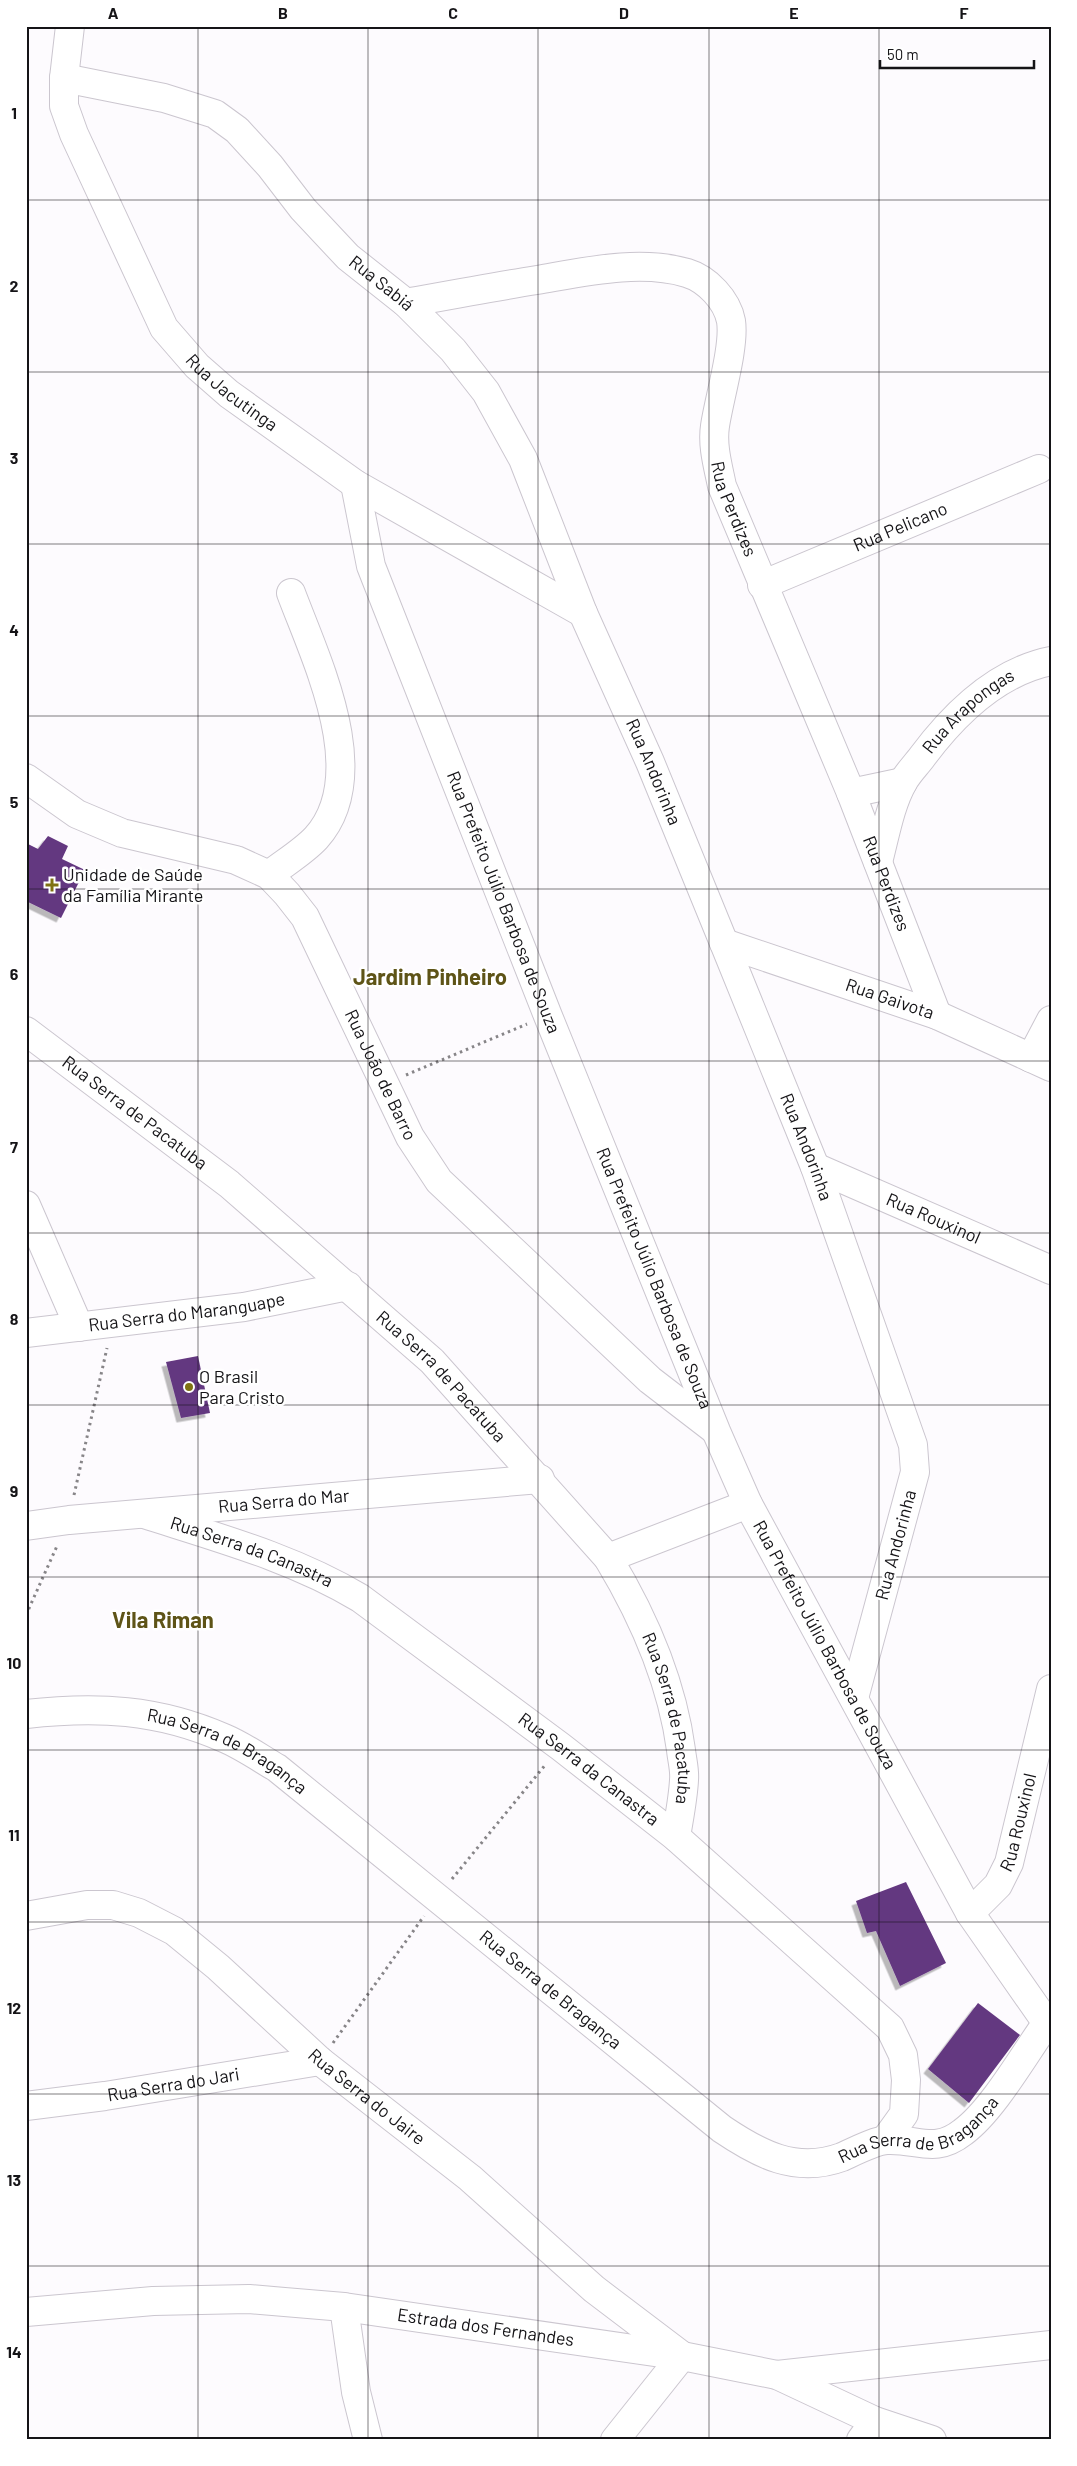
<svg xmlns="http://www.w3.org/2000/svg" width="1077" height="2466" viewBox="0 0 1077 2466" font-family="Barlow,sans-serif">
  <defs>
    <filter id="shadow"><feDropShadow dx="-4.5" dy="4.5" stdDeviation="0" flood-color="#0004"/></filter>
  </defs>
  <rect width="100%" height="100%" fill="#fdfbfe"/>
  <g fill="#643780" filter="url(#shadow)">
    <path d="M48 836 68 846 62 859 85 870 61 918 26 901V843L38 849Z"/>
    <path d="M198 1356 210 1413 181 1418 166 1362Z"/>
    <path d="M906 1882 946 1963 900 1986 876 1931 867 1933 856 1901Z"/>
    <path d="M978 2003 1020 2035 969 2103 928 2069Z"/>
  </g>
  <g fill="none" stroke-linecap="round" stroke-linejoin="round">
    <defs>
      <g id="minor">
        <path id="s1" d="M70 26 64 78V106L74 134 164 328 197 366 229 394 355 484 583 613"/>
        <path id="s2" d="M64 78 164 98 215 114 237 130 270 166 303 209 348 257 406 303 453 350 486 392 523 459 583 613 650 762 724 943 815 1167 913 1445 915 1472 854 1698"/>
        <path id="s3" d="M406 303C450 295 493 287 537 280 584 272 640 259 687 273 707 279 727 300 731 321 735 346 719 399 715 426 712 446 718 466 722 486L851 793 937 1015"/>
        <path id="s4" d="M355 484 371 566 548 1016 716 1431 748 1504 970 1913 1051 2029"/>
        <path id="s5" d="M762 585 1039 469"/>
        <path id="s6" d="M26 778 77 814 122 833 236 860 269 875 287 894 305 917 410 1137 439 1181 650 1380 715 1430"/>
        <path d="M851 793 903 782"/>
        <path id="s7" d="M878 862C885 836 890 805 903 782 908 773 916 765 922 757 954 714 996 672 1051 661"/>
        <path d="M269 875C284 863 303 852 316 838 373 775 316 660 291 593"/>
        <path id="s8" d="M724 943 937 1015 1051 1067"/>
        <path id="s9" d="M26 1031 229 1184 432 1361 608 1558C643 1616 672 1682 681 1750 682 1760 685 1770 684 1780 683 1799 679 1818 676 1837"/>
        <path d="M1031 1058 1051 1020"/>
        <path id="s10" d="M815 1167 1051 1270"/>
        <path d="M26 1205 79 1327"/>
        <path id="s11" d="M26 1333 244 1307 348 1286"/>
        <path id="s12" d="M144 1514C219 1538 293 1558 360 1598L561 1747 676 1837 890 2028 903 2055 906 2080 904 2114 886 2139"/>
        <path id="s13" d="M26 1526 69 1520 540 1479"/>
        <path d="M608 1558 748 1504"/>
        <path id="s14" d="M26 1714C97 1706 158 1709 224 1738 243 1746 260 1758 277 1768L722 2129C759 2154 796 2174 842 2157 853 2152 876 2140 888 2140 919 2139 935 2154 963 2132 992 2111 1024 2055 1046 2024"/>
        <path id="s15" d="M970 1913 998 1885 1009 1863 1051 1689"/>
        <path id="s16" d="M26 1916 87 1905H113L139 1913 174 1931 218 1967 320 2061 470 2178 594 2289 681 2355"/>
        <path id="s17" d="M26 2106 105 2096 320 2061"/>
        <path d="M344 2307 356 2392 368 2440"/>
        <path id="s18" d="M26 2312 153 2301 249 2299 344 2307 682 2356 777 2375 875 2421 932 2440"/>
        <path d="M777 2375 1051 2345"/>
        <path d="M615 2440 682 2356"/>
        <path d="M861 2440 875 2421"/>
      </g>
    </defs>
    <use href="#minor" stroke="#cbc6cf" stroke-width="30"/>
    <g stroke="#878588" stroke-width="3" stroke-dasharray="2.5 4" stroke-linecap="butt">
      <path d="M406 1075 527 1024"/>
      <path d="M74 1495 107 1348"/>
      <path d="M26 1615 57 1546"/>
      <path d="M452 1879 546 1764"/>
      <path d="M333 2043 424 1916"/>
    </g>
    <use href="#minor" stroke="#fff" stroke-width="28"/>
  </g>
  <path fill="none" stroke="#151417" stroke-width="1" stroke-opacity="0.55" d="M198 26V2440M368 26V2440M538 26V2440M709 26V2440M879 26V2440M26 200H1051M26 372H1051M26 544H1051M26 716H1051M26 889H1051M26 1061H1051M26 1233H1051M26 1405H1051M26 1577H1051M26 1750H1051M26 1922H1051M26 2094H1051M26 2266H1051"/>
  <g fill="#7f7212" stroke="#fff" stroke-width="2">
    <path d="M49.5 877.5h5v5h5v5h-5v5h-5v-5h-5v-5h5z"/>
    <circle cx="189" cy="1387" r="5"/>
  </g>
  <g text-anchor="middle" stroke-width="5" stroke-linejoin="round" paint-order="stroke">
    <g font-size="18" fill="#151417" stroke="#fff">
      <text dy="6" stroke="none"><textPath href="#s2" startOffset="394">Rua Sabiá</textPath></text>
      <text dy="6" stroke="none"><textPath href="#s1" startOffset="418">Rua Jacutinga</textPath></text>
      <text dy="6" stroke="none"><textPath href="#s3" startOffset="545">Rua Perdizes</textPath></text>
      <text dy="6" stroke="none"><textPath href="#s5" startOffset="150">Rua Pelicano</textPath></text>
      <text dy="6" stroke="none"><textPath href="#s7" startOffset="181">Rua Arapongas</textPath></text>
      <text dy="6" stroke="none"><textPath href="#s2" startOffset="961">Rua Andorinha</textPath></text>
      <text dy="6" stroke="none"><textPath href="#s3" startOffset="950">Rua Perdizes</textPath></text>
      <text dy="6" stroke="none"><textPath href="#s4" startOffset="445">Rua Prefeito Júlio Barbosa de Souza</textPath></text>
      <text dy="6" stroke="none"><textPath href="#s8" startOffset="175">Rua Gaivota</textPath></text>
      <text dy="6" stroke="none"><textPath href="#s6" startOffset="495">Rua João de Barro</textPath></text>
      <text dy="6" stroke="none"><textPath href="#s9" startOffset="136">Rua Serra de Pacatuba</textPath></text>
      <text dy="6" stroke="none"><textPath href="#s2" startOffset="1366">Rua Andorinha</textPath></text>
      <text dy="6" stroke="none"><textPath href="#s10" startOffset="129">Rua Rouxinol</textPath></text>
      <text dy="6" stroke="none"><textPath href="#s4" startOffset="850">Rua Prefeito Júlio Barbosa de Souza</textPath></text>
      <text dy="6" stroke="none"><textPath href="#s11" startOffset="162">Rua Serra do Maranguape</textPath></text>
      <text dy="6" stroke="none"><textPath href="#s9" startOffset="541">Rua Serra de Pacatuba</textPath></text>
      <text dy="6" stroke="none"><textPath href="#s13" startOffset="259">Rua Serra do Mar</textPath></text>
      <text transform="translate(896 1545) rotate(-75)" y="6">Rua Andorinha</text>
      <text dy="6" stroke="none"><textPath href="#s12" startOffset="114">Rua Serra da Canastra</textPath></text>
      <text dy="6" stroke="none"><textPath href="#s4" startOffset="1255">Rua Prefeito Júlio Barbosa de Souza</textPath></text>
      <text dy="6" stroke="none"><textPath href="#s9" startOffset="961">Rua Serra de Pacatuba</textPath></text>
      <text dy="6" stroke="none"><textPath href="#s14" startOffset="210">Rua Serra de Bragança</textPath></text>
      <text dy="6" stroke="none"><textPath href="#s12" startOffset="518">Rua Serra da Canastra</textPath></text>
      <text dy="6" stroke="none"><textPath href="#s15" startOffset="106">Rua Rouxinol</textPath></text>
      <text dy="6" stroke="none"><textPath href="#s14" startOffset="615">Rua Serra de Bragança</textPath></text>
      <text dy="6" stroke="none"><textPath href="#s17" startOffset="149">Rua Serra do Jari</textPath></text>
      <text dy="6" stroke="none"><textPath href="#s16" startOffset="409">Rua Serra do Jaire</textPath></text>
      <text dy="6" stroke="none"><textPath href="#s14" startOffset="1050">Rua Serra de Bragança</textPath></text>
      <text dy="6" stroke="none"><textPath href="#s18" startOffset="462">Estrada dos Fernandes</textPath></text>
    </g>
    <g font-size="18" fill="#151417" stroke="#fff" text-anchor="start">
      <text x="63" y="881">Unidade de Saúde<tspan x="63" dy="21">da Família Mirante</tspan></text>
      <text x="199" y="1383">O Brasil<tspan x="199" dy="21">Para Cristo</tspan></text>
    </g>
    <g font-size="22" font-weight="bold" fill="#5e5417" stroke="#fff">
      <text x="430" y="985">Jardim Pinheiro</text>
      <text x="163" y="1628">Vila Riman</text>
    </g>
  </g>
  <rect width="1077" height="2466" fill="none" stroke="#ffffff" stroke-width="55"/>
  <path d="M880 60v8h154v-8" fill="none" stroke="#151417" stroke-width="2.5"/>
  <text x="887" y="60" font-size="15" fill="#151417" stroke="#ffffff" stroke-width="4" paint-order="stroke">50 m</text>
  <rect x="28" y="28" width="1022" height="2410" fill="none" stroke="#151417" stroke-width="2"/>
  <g font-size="16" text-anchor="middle" font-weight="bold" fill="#151417">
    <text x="113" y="19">A</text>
    <text x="283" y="19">B</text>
    <text x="453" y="19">C</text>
    <text x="624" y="19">D</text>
    <text x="794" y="19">E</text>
    <text x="964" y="19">F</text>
    <text x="14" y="119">1</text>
    <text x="14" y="292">2</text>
    <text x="14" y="464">3</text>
    <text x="14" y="636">4</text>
    <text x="14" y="808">5</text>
    <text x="14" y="980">6</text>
    <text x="14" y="1153">7</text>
    <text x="14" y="1325">8</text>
    <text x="14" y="1497">9</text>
    <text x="14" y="1669">10</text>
    <text x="14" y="1841">11</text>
    <text x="14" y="2014">12</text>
    <text x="14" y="2186">13</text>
    <text x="14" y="2358">14</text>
  </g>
</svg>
